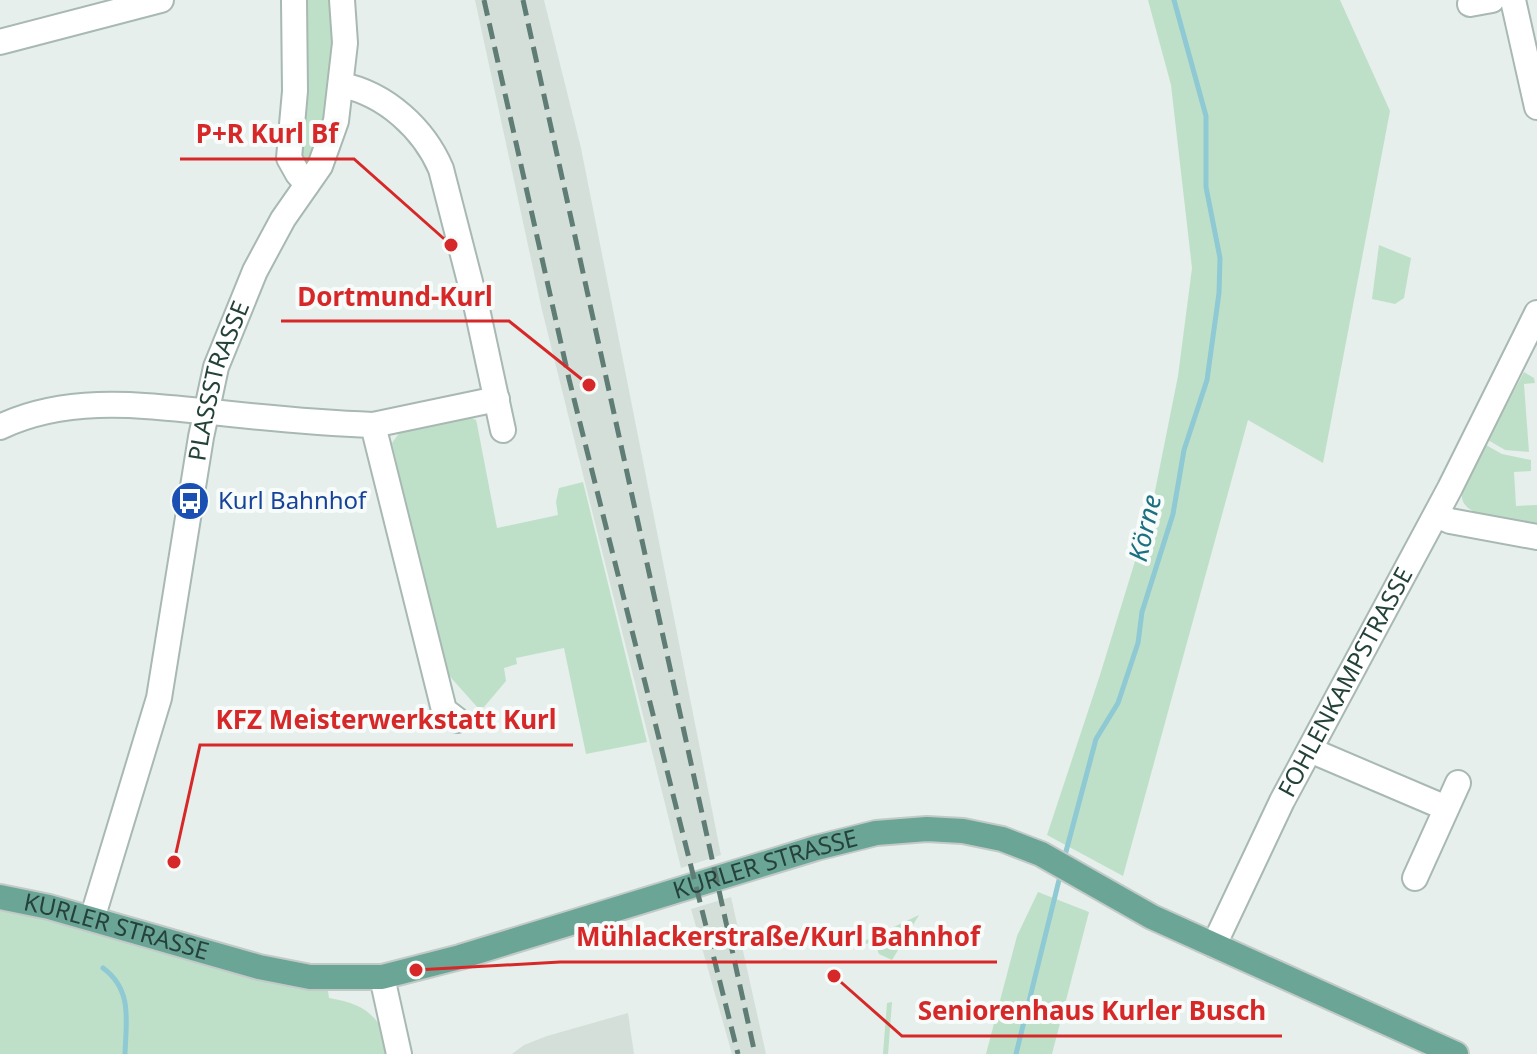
<svg xmlns="http://www.w3.org/2000/svg" width="1537" height="1054" viewBox="0 0 1537 1054" font-family="'Noto Sans',sans-serif">
  <rect width="100%" height="100%" fill="#e6efeb"/>
  <g fill="#d4dfda">
    <path d="M475 0H544L581 148 721 855 681 868 542 310Z"/>
    <path d="M731 897 766 1054H732L691 909Z"/>
    <path d="M628 1013 634 1054H512L524 1045 547 1036Z"/>
  </g>
  <g fill="#bfe0c8">
    <path d="M308 0H330C334 34 333 138 307 161L300 158 305 106 307 105Z"/>
    <path d="M1148 0H1340L1390 111 1323 463 1248 420 1123 876 1047 835 1100 675 1152 506 1178 376 1192 268 1171 85Z"/>
    <path d="M1379 245 1411 258 1404 298 1395 304 1372 299Z"/>
    <path d="M1524 372 1534 378 1535 383 1524 384 1529 452 1505 450 1488 440Z"/>
    <path d="M469 417 476 420 477 424 497 528 558 515 556 502 559 488 583 482 647 742 586 754 564 648 516 658 517 664 504 668 506 681 484 707 478 708 445 671 392 443 400 432 406 429Z"/>
    <path d="M1486 445 1502 454 1531 460V471L1514 472 1516 506 1537 505V528C1520 524 1465 519 1462 498 1461 486 1480 457 1486 445Z"/>
    <path d="M1038 892 1089 912 1052 1054H986L1017 936Z"/>
    <path d="M0 910 80 926 258 980 328 991 329 998C367 1004 381 1017 391 1054H0Z"/>
    <path d="M919 915 892 960 879 954 876 946 869 943 860 946 856 945Z"/>
    <path d="M892 1002 888 1054H883L887 1003Z"/>
  </g>
  <g fill="none" stroke-linecap="round" stroke-linejoin="round">
    <g stroke="#8ec9d4" stroke-width="5">
      <path d="M1064 859 1096 739 1118 703 1138 643 1142 612 1173 514 1184 450 1207 380 1219 293 1220 258 1206 187V116L1174 0"/>
      <path d="M103 968C133 990 126 1021 125 1054"/>
      <path d="M1016 1054 1061 872"/>
    </g>
    <defs>
      <g id="minor">
        <path d="M294 0 295 91 289 158 298 174 307 184"/>
        <path d="M1513 0 1537 107"/>
        <path d="M1470 4 1492 0"/>
        <path d="M0 42 161 0"/>
        <path d="M342 85C386 94 424 129 441 169L477 309 503 430"/>
        <path d="M373 425 497 399"/>
        <path d="M0 427C67 395 141 405 212 412 266 418 319 423 373 425L444 710 457 720"/>
        <path d="M1436 515 1450 521 1537 537"/>
        <path d="M1310 750 1446 808"/>
        <path d="M1415 878 1458 783"/>
        <path id="s1" d="M92 919 159 698 201 437 216 367 255 271 283 219 320 166 336 121 345 43 342 0"/>
        <path id="s2" d="M1214 945 1282 801 1450 488 1537 313"/>
        <path d="M382 977 399 1054"/>
      </g>
      <g id="major">
        <path id="s3" d="M0 897 49 907 259 967 310 977H382L460 957 816 848 876 833 927 829 963 831 1002 839 1041 854 1152 917 1456 1054"/>
      </g>
    </defs>
    <use href="#minor" stroke="#a8b8b2" stroke-width="28"/>
    <use href="#major" stroke="#c2cac8" stroke-width="28"/>
    <use href="#minor" stroke="#fff" stroke-width="24"/>
    <use href="#major" stroke="#6aa596" stroke-width="24"/>
    <g stroke="#5f7d75" stroke-width="5" stroke-dasharray="16 8" stroke-linecap="butt">
      <path d="M484 0 569 379 738 1054"/>
      <path d="M523 0 755 1054"/>
    </g>
  </g>
  <defs>
    <symbol id="bus-disc" viewBox="-11 -11 22 22"><circle r="9.5" fill="#1a4fb4" stroke="#f7fbf9"/><path d="M-5-6H5V4H4V6H2V4H-2V6H-4V4H-5ZM-3.5-4V0h7V-4ZM-3.5 1.2v1.5H-2V1.2ZM2 1.2v1.5H3.5V1.2Z" fill="#fff"/></symbol>
  </defs>
  <g fill-rule="evenodd">
    <use href="#bus-disc" x="168" y="479" width="44" height="44"/>
  </g>
  <g text-anchor="middle" stroke-width="8" stroke-linejoin="round" paint-order="stroke">
    <g font-size="24" fill="#24423a" stroke="#f7fbf9">
      <text dy="8" stroke="none"><textPath href="#s1" startOffset="554">PLASSSTRASSE</textPath></text>
      <text dy="8" stroke="none"><textPath href="#s2" startOffset="294">FOHLENKAMPSTRASSE</textPath></text>
      <text dy="8" stroke="none"><textPath href="#s3" startOffset="792">KURLER STRASSE</textPath></text>
      <text dy="8" stroke="none"><textPath href="#s3" startOffset="120">KURLER STRASSE</textPath></text>
    </g>
    <g font-size="24" fill="#164399" stroke="#f7fbf9" text-anchor="start">
      <text x="218" y="509">Kurl Bahnhof</text>
    </g>
    <g font-size="26" font-style="italic" fill="#1c6f80" stroke="#f7fbf9">
      <text transform="translate(1145 528) rotate(-77)" y="9">Körne</text>
    </g>
  </g>
  <path fill="none" stroke="#d62828" stroke-width="3" d="M451 245L354 159H180M589 385L509 321H281M174 862L200 745H573M416 970L560 962H997M834 976L902 1036H1282"/>
  <g fill="#d62828" stroke="#f7fbf9" stroke-width="3">
    <circle cx="451" cy="245" r="8"/>
    <circle cx="589" cy="385" r="8"/>
    <circle cx="174" cy="862" r="8"/>
    <circle cx="416" cy="970" r="8"/>
    <circle cx="834" cy="976" r="8"/>
  </g>
  <g font-size="26" text-anchor="middle" font-weight="bold" fill="#d62828" stroke="#f7fbf9" stroke-width="8" stroke-linejoin="round" paint-order="stroke">
    <text x="267" y="143">P+R Kurl Bf</text>
    <text x="395" y="306">Dortmund-Kurl</text>
    <text x="386" y="729">KFZ Meisterwerkstatt Kurl</text>
    <text x="778" y="946">Mühlackerstraße/Kurl Bahnhof</text>
    <text x="1092" y="1020">Seniorenhaus Kurler Busch</text>
  </g>
</svg>
